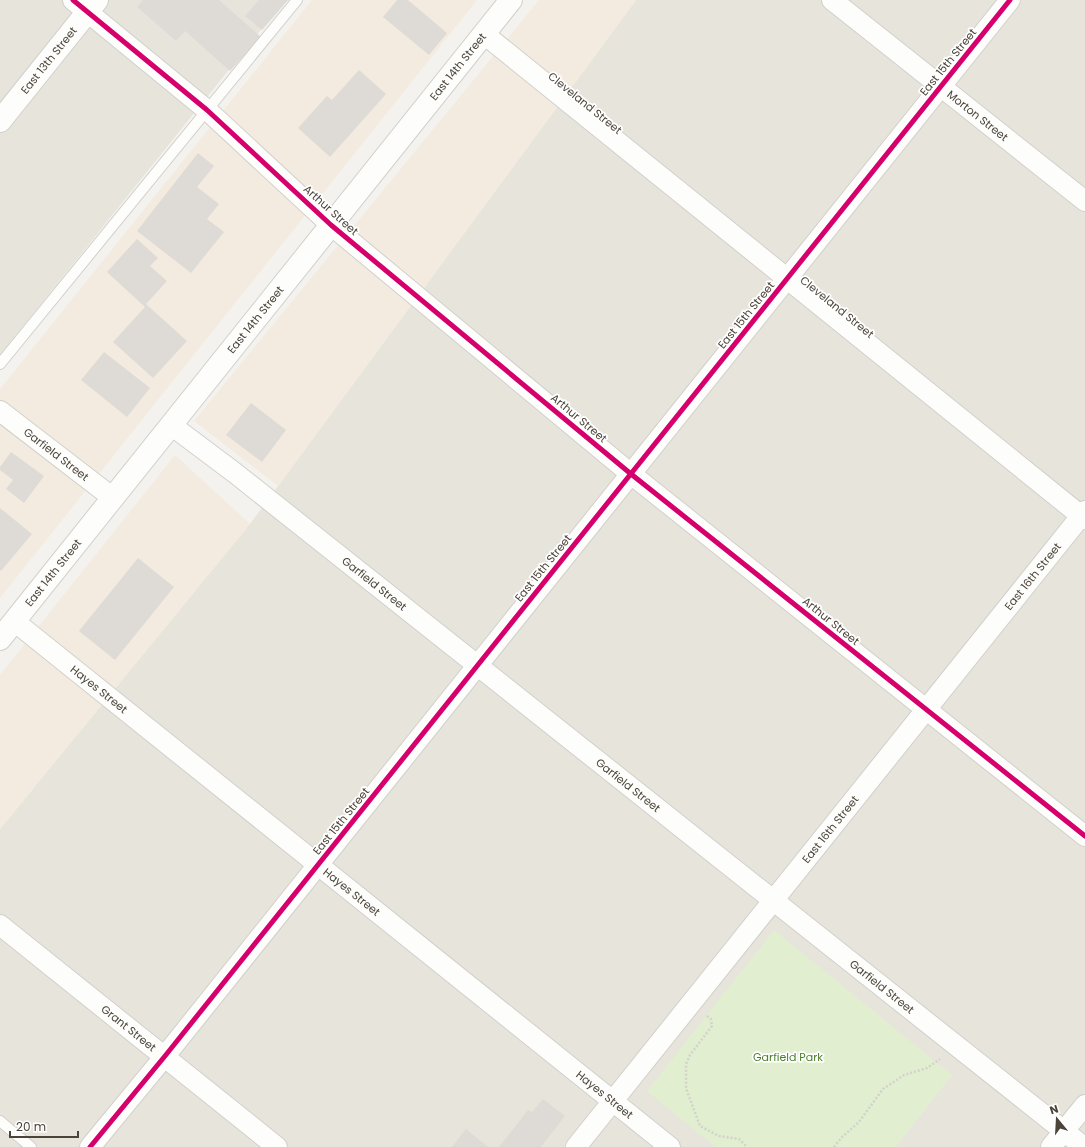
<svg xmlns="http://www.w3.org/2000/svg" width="1085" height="1147" viewBox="0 0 1085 1147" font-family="Poppins,sans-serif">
  <rect width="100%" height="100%" fill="#f4f2ee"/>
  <g fill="#e7e4dc">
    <path d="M0 0H285L0 355Z"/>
    <path d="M636 0H1085V1147H0V829L250 524Z"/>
  </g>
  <g fill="#f3ebdf">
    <path d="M312 0H477L0 598V389Z"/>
    <path d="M539 0H636L278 486 194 421Z"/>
    <path d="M175 455 250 524 0 829V675Z"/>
  </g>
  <path fill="#e1eecf" d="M774 930 952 1075 896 1147H715L647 1091Z"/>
  <g fill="#dedbd6">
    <path d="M143 0H219L261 37 230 71 185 31 176 41 137 7Z"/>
    <path d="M259 0H288L262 30 245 16Z"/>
    <path d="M397 0H408L447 33 429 55 383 17Z"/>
    <path d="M359 70 386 94 330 157 298 128 327 96 332 100Z"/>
    <path d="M198 153 214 166 197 187 219 204 207 219 224 232 191 273 137 231Z"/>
    <path d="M137 239 158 258 150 266 167 281 146 304 187 341 153 378 113 342 145 307 107 272Z"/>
    <path d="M104 352 150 388 127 417 81 380Z"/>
    <path d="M251 403 286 430 262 462 226 435Z"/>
    <path d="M11 452 44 476 24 503 6 489 13 480 0 470V467Z"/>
    <path d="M0 508 32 534 1 571 0 570Z"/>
    <path d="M138 558 174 587 115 660 79 631Z"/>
    <path d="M543 1099 565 1116 541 1147H499L528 1110 532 1112Z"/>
    <path d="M466 1129 488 1147H452Z"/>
  </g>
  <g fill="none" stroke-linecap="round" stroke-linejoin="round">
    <defs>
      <g id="service">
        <path d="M0 364 297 0"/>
        <path d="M0 1121 31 1147"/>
      </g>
      <g id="minor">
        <path d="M73 0 207 110 331 225 631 474 1085 836"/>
        <path id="s1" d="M832 0 1085 201"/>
        <path d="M484 34 1085 519"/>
        <path id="s2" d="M0 411 113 498"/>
        <path id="s3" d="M171 425 235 473 1084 1147"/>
        <path id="s4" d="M14 621 670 1147"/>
        <path id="s5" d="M0 925 277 1147"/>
        <path d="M90 1147 165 1056 1010 0"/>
        <path id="s6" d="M576 1147 1085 511"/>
        <path d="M1051 1147 1085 1105"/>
      </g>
      <g id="tertiary">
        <path id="s7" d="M0 121 97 0"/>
        <path id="s8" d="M0 639 511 0"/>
      </g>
    </defs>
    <use href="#service" stroke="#d2d0cb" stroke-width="12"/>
    <use href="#minor" stroke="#d2d0cb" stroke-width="22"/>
    <use href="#tertiary" stroke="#d2d0cb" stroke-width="24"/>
    <g stroke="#d3d2cc" stroke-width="2.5" stroke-dasharray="2 2" stroke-linecap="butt">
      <path d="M707 1016 711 1019 712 1026 690 1055 686 1064V1088L700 1126 719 1136 739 1139 747 1147"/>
      <path d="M834 1147 842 1137 859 1122 883 1089 904 1075 927 1068 940 1059"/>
    </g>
    <use href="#service" stroke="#fdfdfc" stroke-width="10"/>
    <use href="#minor" stroke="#fdfdfc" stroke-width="20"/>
    <use href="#tertiary" stroke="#fdfdfc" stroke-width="22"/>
    <defs>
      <g id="cycleway">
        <path d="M73 0 207 110 331 225 631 474 1085 836"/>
        <path d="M90 1147 165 1056 1010 0"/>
      </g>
    </defs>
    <use href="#cycleway" stroke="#fff" stroke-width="8"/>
    <use href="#cycleway" stroke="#d6006c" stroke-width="5"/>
  </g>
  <g text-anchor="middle" stroke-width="3.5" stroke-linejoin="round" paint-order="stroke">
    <g font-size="11" fill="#4b4439" stroke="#fff">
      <text dy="4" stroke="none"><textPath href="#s7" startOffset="78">East 13th Street</textPath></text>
      <text transform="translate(948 62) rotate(-51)" y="4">East 15th Street</text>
      <text dy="4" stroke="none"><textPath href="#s8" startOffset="733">East 14th Street</textPath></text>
      <text transform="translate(585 103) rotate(39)" y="4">Cleveland Street</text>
      <text dy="4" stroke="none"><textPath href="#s1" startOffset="186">Morton Street</textPath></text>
      <text transform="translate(331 210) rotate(42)" y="4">Arthur Street</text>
      <text transform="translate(837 307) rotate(39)" y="4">Cleveland Street</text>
      <text transform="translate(746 315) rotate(-51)" y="4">East 15th Street</text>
      <text dy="4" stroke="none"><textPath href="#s8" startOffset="409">East 14th Street</textPath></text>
      <text transform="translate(579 418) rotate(40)" y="4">Arthur Street</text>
      <text dy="4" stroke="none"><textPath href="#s2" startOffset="71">Garfield Street</textPath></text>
      <text transform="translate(543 568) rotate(-51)" y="4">East 15th Street</text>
      <text dy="4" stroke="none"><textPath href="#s8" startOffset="85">East 14th Street</textPath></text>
      <text dy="4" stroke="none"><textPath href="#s6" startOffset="731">East 16th Street</textPath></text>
      <text dy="4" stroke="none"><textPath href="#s3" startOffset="258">Garfield Street</textPath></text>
      <text transform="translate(831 621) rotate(39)" y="4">Arthur Street</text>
      <text dy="4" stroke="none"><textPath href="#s4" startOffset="109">Hayes Street</textPath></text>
      <text dy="4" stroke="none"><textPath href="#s3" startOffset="582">Garfield Street</textPath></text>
      <text transform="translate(341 821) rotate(-51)" y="4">East 15th Street</text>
      <text dy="4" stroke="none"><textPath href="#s6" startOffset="407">East 16th Street</textPath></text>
      <text dy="4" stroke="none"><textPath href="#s4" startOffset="433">Hayes Street</textPath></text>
      <text dy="4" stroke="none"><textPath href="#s3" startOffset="906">Garfield Street</textPath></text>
      <text dy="4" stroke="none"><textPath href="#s5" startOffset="165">Grant Street</textPath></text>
      <text dy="4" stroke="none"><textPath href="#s4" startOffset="757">Hayes Street</textPath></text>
    </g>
    <g font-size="11" fill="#4a7f2a" stroke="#fff">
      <text x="788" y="1061">Garfield Park</text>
    </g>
  </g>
  <g transform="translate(1057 1119) rotate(342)" stroke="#ffffff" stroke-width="3" paint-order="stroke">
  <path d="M0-3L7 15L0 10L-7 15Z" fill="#4b4439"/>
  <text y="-6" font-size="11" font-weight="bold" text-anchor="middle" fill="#4b4439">N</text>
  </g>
  <path d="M10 1131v6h68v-6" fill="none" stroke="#4b4439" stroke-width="2"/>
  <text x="16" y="1131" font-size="12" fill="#4b4439" stroke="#ffffff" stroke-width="3" paint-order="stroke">20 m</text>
</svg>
